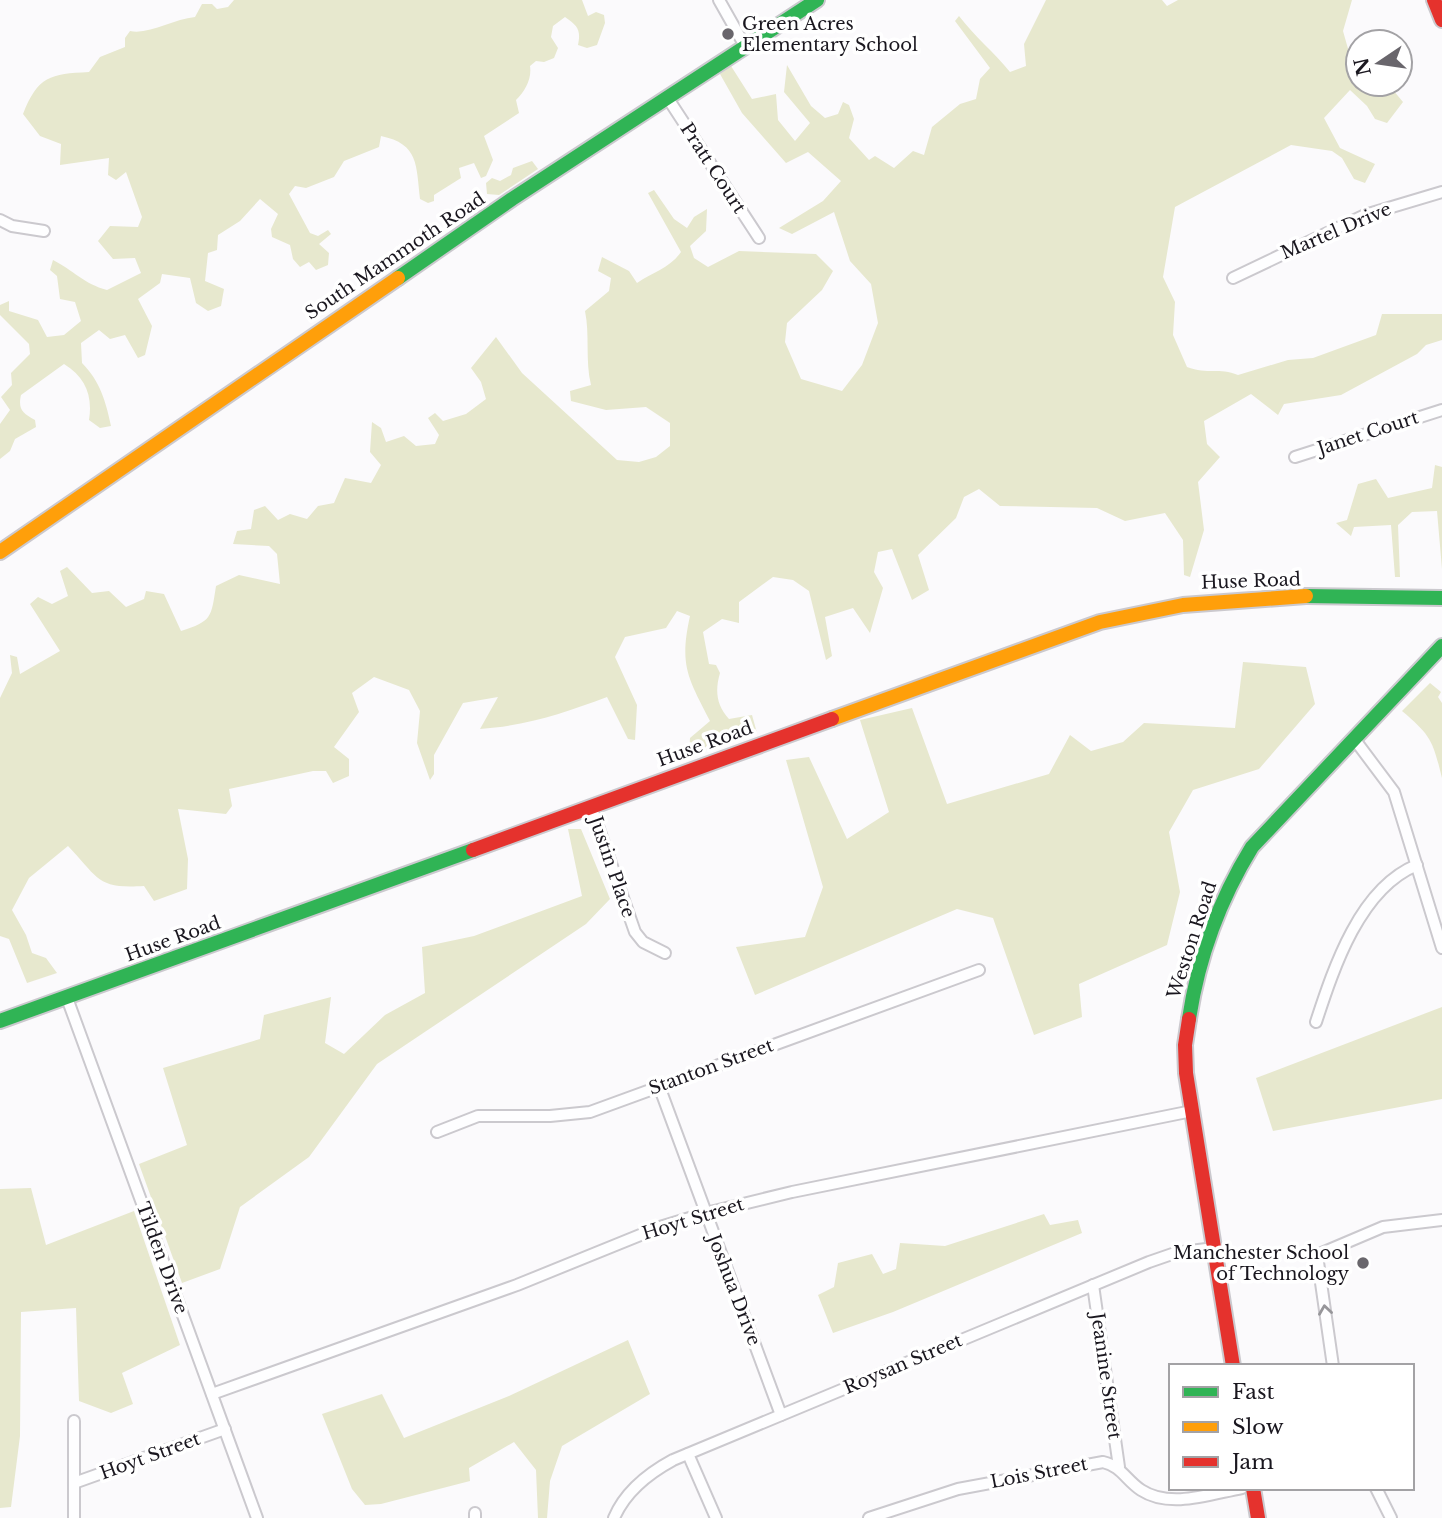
<svg xmlns="http://www.w3.org/2000/svg" width="1442" height="1518" viewBox="0 0 1442 1518" font-family="'Libre Baskerville',serif">
  <rect width="100%" height="100%" fill="#fbfafc"/>
  <g fill="#e7e8ce">
    <path d="M234 0H582L588 16 596 12 604 15 605 23 597 45 587 48 578 45C581 30 578 26 565 17L553 26 551 37 558 48 554 58 544 62 536 61 530 66C532 79 525 91 516 100L519 113 484 136 493 160 486 176 481 178 474 163 459 168 461 178 434 195V201L428 203 420 199C416 165 419 144 381 136L379 147 344 161 334 177 306 188 295 186 289 194 310 233 318 236 328 230 331 234 319 244 329 253 328 265 316 270 309 262 300 267 293 259 290 245 272 237 271 229 278 214 260 199 240 221 218 235 217 250 208 253 205 281 224 289 221 306 208 311 196 303 190 278 162 274 160 283 138 299 152 326 145 355 138 358 125 335 110 339 99 330 81 343 82 363C100 381 106 402 111 426L100 428 89 420C93 395 85 377 64 364L21 395C18 409 22 413 35 420L36 427 15 439 10 451 0 459V424L10 410 1 397 12 385 11 373 30 354 29 344 0 315V305L9 301V311L38 320 47 337 64 335 81 321 75 302 60 299 57 276 50 270 53 260C73 270 84 284 107 290L141 273 135 258 113 259 98 241 110 226 138 227 142 217 126 172 116 180 108 175 109 158 60 165 61 144 40 136 23 114C38 76 50 74 89 72L100 57 125 47V38L130 31C149 35 173 19 195 17L202 4H212L217 9 228 7Z"/>
    <path d="M1046 0H1162L1167 6 1178 0H1352L1343 31 1358 84H1388L1403 102 1387 123 1375 119 1367 106 1350 90 1324 118 1340 148 1375 164 1365 183 1354 179 1342 158 1332 151 1291 145 1175 207 1163 277 1175 302 1173 335 1187 367C1208 375 1219 367 1238 375L1288 360 1313 358 1376 335 1382 314H1442V340L1426 345 1417 354 1341 395 1284 404 1278 415 1251 394 1204 421 1207 444 1220 457 1198 482 1204 530 1190 577 1184 575 1183 540 1165 513 1125 521 1097 508 1000 506 979 489 964 497 956 518 918 555 929 590 912 600 892 549 878 552 874 572 883 588 870 633 853 608 825 617 832 656 826 660 809 591 793 580 773 577 739 602V623L722 619 703 632 709 664 716 665 720 673C715 690 716 705 729 719L752 715 757 733 689 756 690 738 710 721C688 678 679 666 690 616L677 611 666 628 625 637 615 657 637 705 635 740 628 739 607 697C564 713 526 726 480 729L498 697 463 703 434 755V774L430 780 417 743 420 711 409 690 374 677 352 693 359 712 334 747 349 759V776L333 783 326 771H313L229 789 232 806 226 814 178 809 188 859 187 889 154 901 144 886C96 889 99 878 68 846L29 878 12 910 26 935 32 953 46 958 57 973 27 983 9 939 0 936V698L12 673 10 655 17 657 20 674 60 651 30 604 38 597 52 604 68 596 60 571 67 567 92 593 109 591 126 607 144 599 146 591 164 594 181 631C212 621 211 618 216 586L239 575 280 584 277 554 269 546 233 544 237 531 251 529 254 510 265 506 278 520 290 514 307 519 318 506 334 503 345 478 371 483 381 465 370 452 372 422 381 428 386 442 404 436 416 446 435 444 439 435 428 418 435 413 443 421 466 414 486 399 481 382 471 368 496 337 522 373 617 460 639 462 656 457 670 446V423L646 407 606 410 571 401 570 391 591 385C585 360 590 335 585 311L609 291 611 278 598 271 602 257 629 271 637 283C653 272 670 268 681 252L648 193 654 190 674 219 687 228 694 217 707 209 706 231 690 246 694 258 708 267 739 251 816 254 833 271 822 290 787 323 785 342 801 379 842 391 862 365 878 323 871 284 850 261 834 212 792 234 779 228 823 201 841 181 808 152 786 163 742 113 720 74 731 66 752 99 776 94 778 120 795 141 810 123 784 92 787 65 811 106 825 118 838 114 843 102 849 105 854 119 849 138 869 160 875 156 894 168 913 151 924 155 932 127 960 104 976 99 980 79 990 68 955 21 959 16C975 37 994 52 1010 72L1026 66 1024 44Z"/>
    <path d="M532 161 538 169 499 195 487 194 486 183 492 178 500 181 511 175 513 168Z"/>
    <path d="M1435 465 1442 467V569L1437 511 1412 512 1398 525 1400 577H1395L1391 525 1354 527 1351 536 1336 523 1347 520 1358 484 1376 479 1388 498 1432 488Z"/>
    <path d="M1243 662 1306 667 1315 704 1259 769 1193 790 1169 832 1180 892 1167 945 1079 984 1082 1017 1034 1035 993 918 957 909 755 995 736 947 805 937 823 887 786 760 809 757 847 839 889 812 860 720 912 708 947 804 1049 774 1070 735 1091 751 1123 742 1144 723 1235 728Z"/>
    <path d="M1430 683 1441 692 1438 697 1442 703V778C1433 742 1432 736 1402 711Z"/>
    <path d="M568 829H581L610 899 586 924 377 1064 309 1157 240 1207 220 1269 182 1283 139 1164 187 1145 163 1068 260 1039 264 1015 331 997 325 1043 344 1054 385 1015 425 993 422 947 474 936 582 896Z"/>
    <path d="M1442 1007V1099L1273 1131 1256 1078Z"/>
    <path d="M31 1188 46 1245 134 1211 180 1345 122 1373 133 1404 111 1413 79 1401 76 1308 21 1312 20 1436 11 1507 0 1508V1189Z"/>
    <path d="M1044 1214 1050 1225 1078 1220 1082 1233 893 1312 833 1333 818 1295 834 1287 838 1263 872 1254 883 1274 896 1269 900 1243 945 1246Z"/>
    <path d="M628 1340 650 1394 562 1446 550 1481 547 1518H538L536 1470 514 1442 469 1468 470 1481 381 1504 365 1505 352 1489 322 1414 382 1394 404 1438 509 1396Z"/>
  </g>
  <g fill="none" stroke-linecap="round" stroke-linejoin="round">
    <defs>
      <g id="street">
        <path d="M719 0 745 46"/>
        <path d="M667 97 759 238"/>
        <path d="M0 220 12 226 44 231"/>
        <path d="M1233 278 1365 215 1442 192"/>
        <path d="M1295 457 1442 410"/>
        <path d="M1355 740 1394 792 1442 948"/>
        <path d="M591 806 635 932 643 942 665 953"/>
        <path d="M67 998 257 1518"/>
        <path d="M1316 1022C1334 967 1360 888 1417 865"/>
        <path d="M659 1086 781 1415"/>
        <path d="M437 1132 478 1116H550L590 1112 979 970"/>
        <path d="M1093 1285 1119 1467"/>
        <path d="M1333 1366 1317 1255 1383 1227 1442 1220"/>
        <path d="M212 1394 517 1285 660 1227 706 1213 792 1192 1192 1111"/>
        <path d="M74 1421V1518"/>
        <path d="M688 1454 716 1518"/>
        <path d="M74 1483 225 1429"/>
        <path d="M1376 1488 1391 1518"/>
        <path d="M475 1518V1513"/>
        <path d="M614 1518C625 1492 649 1473 673 1460L1149 1262 1175 1253 1214 1248"/>
        <path d="M869 1518 958 1489 1103 1462C1121 1466 1126 1480 1141 1490 1170 1509 1210 1494 1242 1488"/>
      </g>
      <g id="fast">
        <path d="M398 278 512 199 817 0"/>
        <path d="M1306 596 1442 598"/>
        <path d="M1189 1019C1198 959 1220 899 1252 847L1442 646"/>
        <path d="M0 1021 473 850"/>
      </g>
      <g id="slow">
        <path d="M0 552 398 278"/>
        <path d="M832 719 1100 622 1183 605 1306 596"/>
      </g>
      <g id="jam">
        <path d="M1434 0 1442 20"/>
        <path d="M473 850 832 719"/>
        <path d="M1189 1019 1185 1045 1186 1073 1233 1366"/>
        <path d="M1253 1488 1258 1518"/>
      </g>
    </defs>
    <use href="#street" stroke="#cbc9ce" stroke-width="14"/>
    <use href="#fast" stroke="#cbc9ce" stroke-width="18"/>
    <use href="#slow" stroke="#cbc9ce" stroke-width="18"/>
    <use href="#jam" stroke="#cbc9ce" stroke-width="18"/>
    <use href="#street" stroke="#fefeff" stroke-width="10"/>
    <use href="#fast" stroke="#30b455" stroke-width="14"/>
    <use href="#slow" stroke="#ff9f0a" stroke-width="14"/>
    <use href="#jam" stroke="#e5322d" stroke-width="14"/>
  </g>
  <defs><path id="oneway-chevron" d="M-2-3.5L2.5 0L-2 3.5" fill="none" stroke-width="1.6" stroke-linecap="round" stroke-linejoin="round" transform="scale(1.75)"/></defs>
  <use stroke="#97969a" href="#oneway-chevron" transform="translate(1325 1310) rotate(-98)"/>
  <g fill="#69666c" stroke="#fff" stroke-width="2.5">
    <circle cx="728" cy="34" r="7"/>
    <circle cx="1363" cy="1263" r="7"/>
  </g>
  <g text-anchor="middle" stroke-width="7" stroke-linejoin="round" paint-order="stroke">
    <g font-size="18" fill="#1a171f" stroke="#fff" text-anchor="start">
      <text x="742" y="30">Green Acres<tspan x="742" dy="21">Elementary School</tspan></text>
      <text x="1349" y="1259" text-anchor="end">Manchester School<tspan x="1349" dy="21">of Technology</tspan></text>
    </g>
    <g font-size="18" fill="#1a171f" stroke="#fff">
      <text transform="translate(713 168) rotate(57)" y="6">Pratt Court</text>
      <text transform="translate(1336 231) rotate(-23)" y="6">Martel Drive</text>
      <text transform="translate(395 256) rotate(-34)" y="6">South Mammoth Road</text>
      <text transform="translate(1368 433) rotate(-18)" y="6">Janet Court</text>
      <text transform="translate(1251 581) rotate(-2)" y="6">Huse Road</text>
      <text transform="translate(705 744) rotate(-20)" y="6">Huse Road</text>
      <text transform="translate(612 867) rotate(71)" y="6">Justin Place</text>
      <text transform="translate(173 939) rotate(-20)" y="6">Huse Road</text>
      <text transform="translate(1192 940) rotate(-72)" y="6">Weston Road</text>
      <text transform="translate(711 1067) rotate(-20)" y="6">Stanton Street</text>
      <text transform="translate(693 1219) rotate(-17)" y="6">Hoyt Street</text>
      <text transform="translate(162 1258) rotate(70)" y="6">Tilden Drive</text>
      <text transform="translate(734 1290) rotate(69)" y="6">Joshua Drive</text>
      <text transform="translate(903 1364) rotate(-23)" y="6">Roysan Street</text>
      <text transform="translate(1106 1376) rotate(82)" y="6">Jeanine Street</text>
      <text transform="translate(150 1456) rotate(-20)" y="6">Hoyt Street</text>
      <text transform="translate(1039 1473) rotate(-11)" y="6">Lois Street</text>
    </g>
  </g>
  <rect x="1169" y="1364" width="245" height="126" fill="#ffffff" stroke="#a3a2a5" stroke-width="2"/>
  <rect x="1183" y="1387" width="35" height="10" fill="#30b455" stroke="#a3a2a5" stroke-width="2"/>
  <text x="1232" y="1399" font-size="21" fill="#1a171f">Fast</text>
  <rect x="1183" y="1422" width="35" height="10" fill="#ff9f0a" stroke="#a3a2a5" stroke-width="2"/>
  <text x="1232" y="1434" font-size="21" fill="#1a171f">Slow</text>
  <rect x="1183" y="1457" width="35" height="10" fill="#e5322d" stroke="#a3a2a5" stroke-width="2"/>
  <text x="1232" y="1469" font-size="21" fill="#1a171f">Jam</text>
  <g transform="translate(1379 63) rotate(257)"><circle r="33" fill="#ffffff" stroke="#a3a2a5" stroke-width="2"/>
  <path d="M0-5L12 26L0 18L-12 26Z" fill="#69666c"/>
  <text y="-10" font-size="19" font-weight="bold" text-anchor="middle" fill="#1a171f">N</text>
  </g>
</svg>
